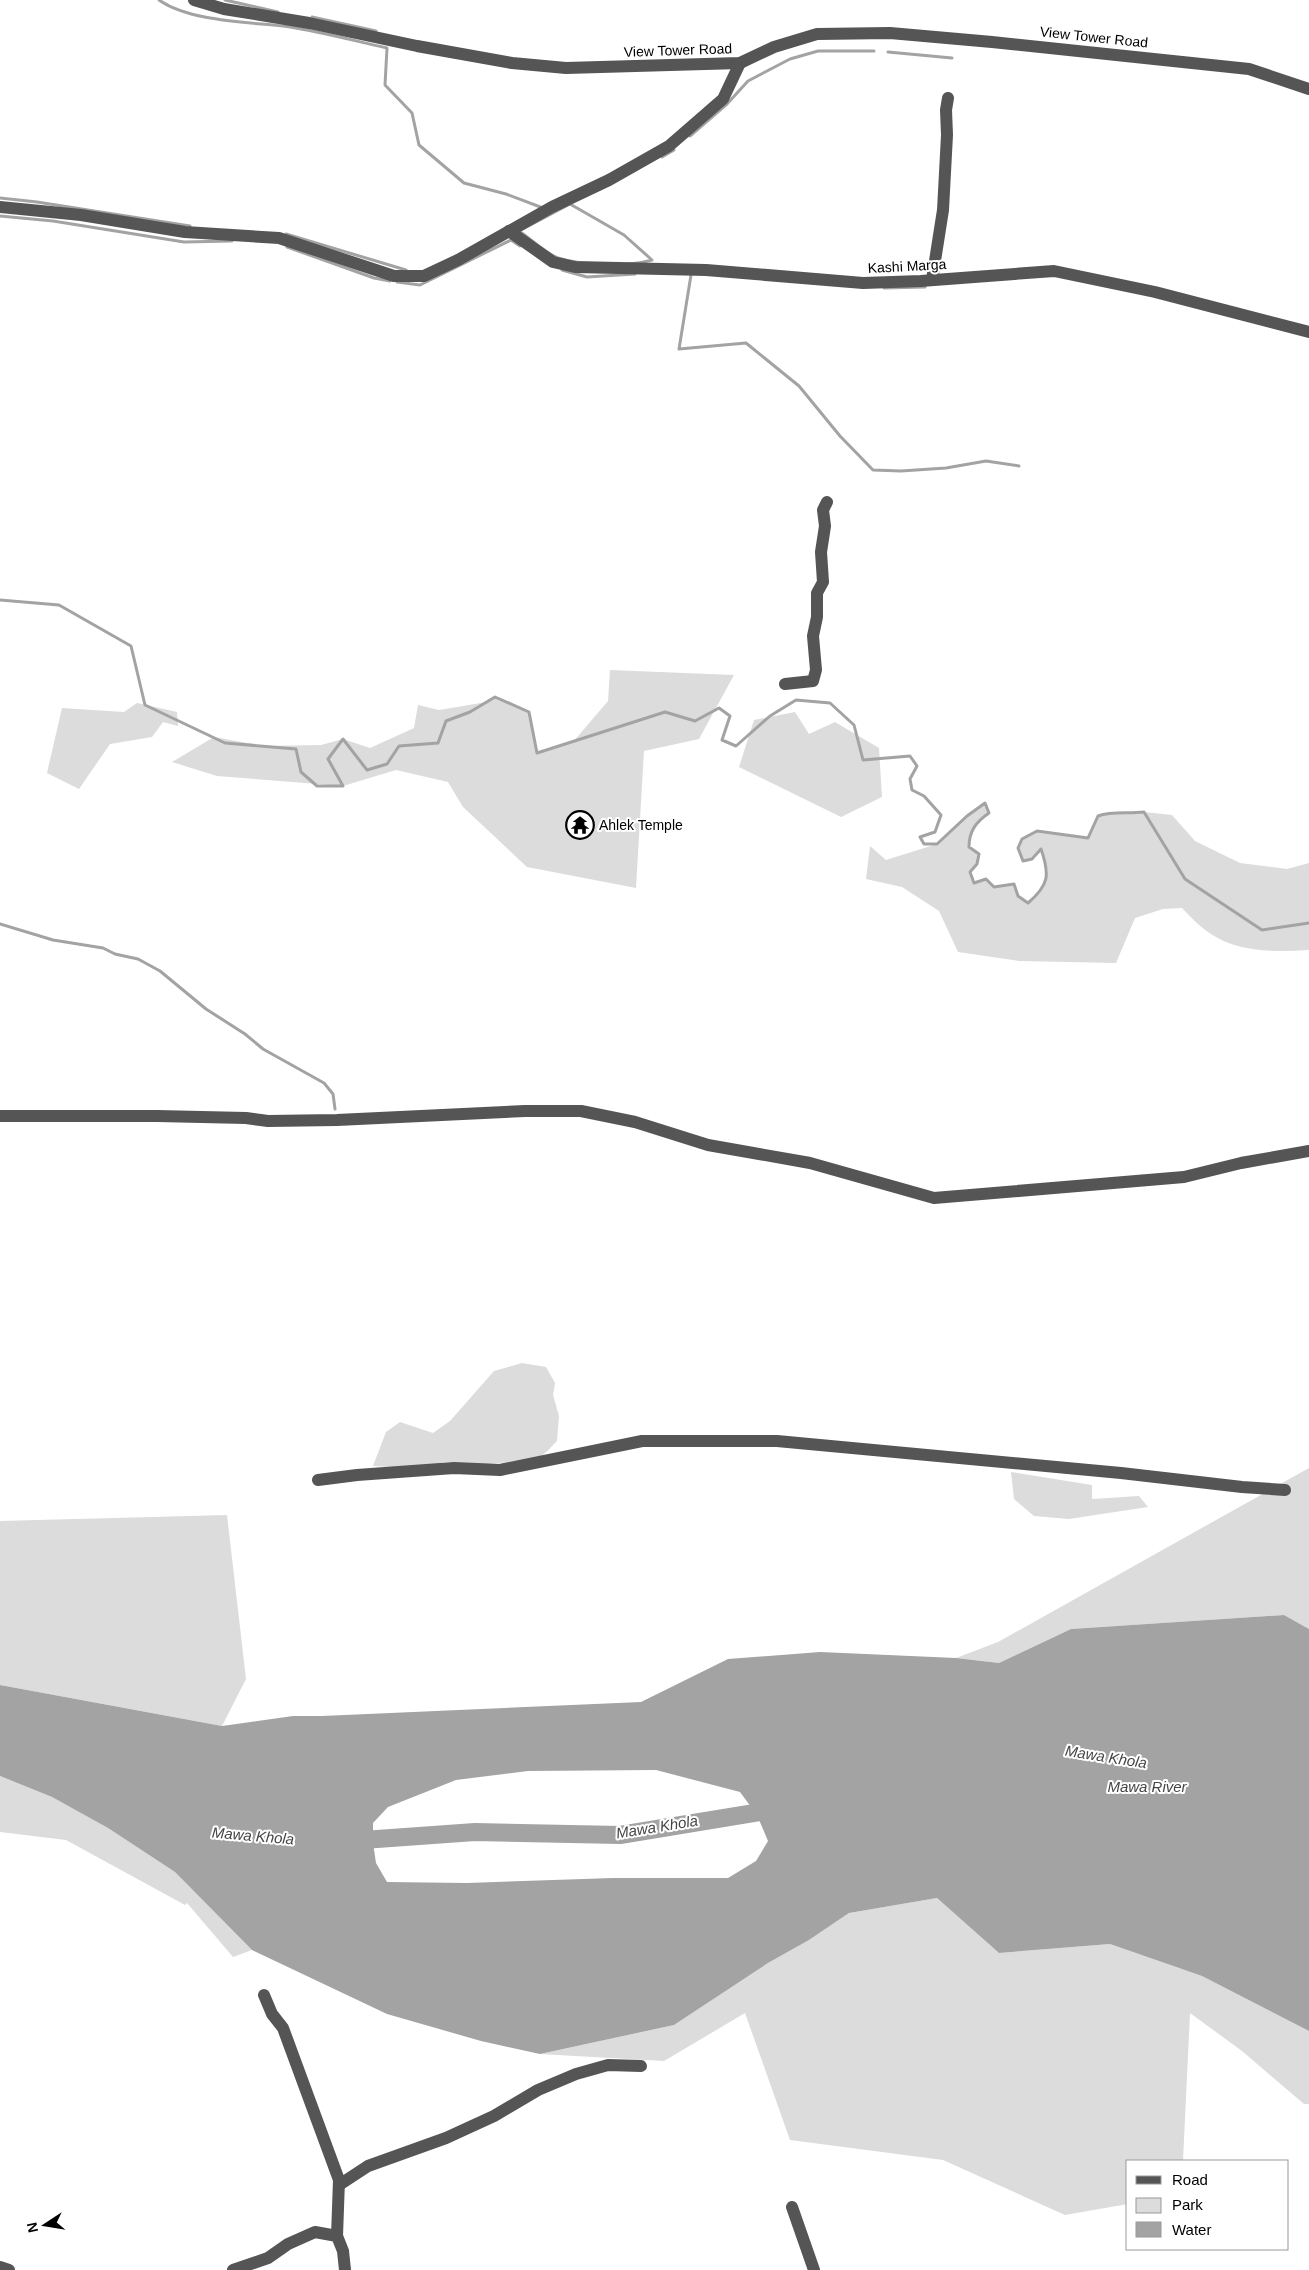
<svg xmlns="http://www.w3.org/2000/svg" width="1309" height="2270" viewBox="0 0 1309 2270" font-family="Arial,sans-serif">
  <rect width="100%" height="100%" fill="#fff"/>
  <g fill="#dcdcdc">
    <path d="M610 670 734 675 699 739 644 751 636 888 527 867 463 807 448 782 396 770 343 786 217 776 172 762 214 737 264 746 321 745 343 739 370 748 414 728 418 705 439 710 487 702 495 697 529 712 538 753 573 742 608 701Z"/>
    <path d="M137 703 177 712 178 726 163 722 152 737 110 744 79 789 47 773 62 708 124 712Z"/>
    <path d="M795 712 809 734 835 722 879 748 882 797 841 817 739 767 754 720Z"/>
    <path d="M985 803 989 813C976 822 969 831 969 847L979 854 977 864 970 872 974 882 986 879 994 887 1014 884 1018 896 1028 903C1049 886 1051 874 1041 849L1032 859 1023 861 1018 848 1022 839 1037 831 1088 838 1098 816 1109 812 1125 814 1144 812 1172 815 1195 841 1240 863 1287 869 1309 863V950C1273 952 1234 953 1204 929 1196 923 1189 915 1182 908L1163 909 1135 918 1116 963 1019 961 958 952 939 911 902 887 866 879 870 846 886 860 937 844 967 816Z"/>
    <path d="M522 1363 546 1367 555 1383 553 1395 559 1416 557 1441C552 1446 546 1453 540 1457 533 1461 477 1465 467 1465 452 1464 444 1457 432 1469L373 1466 386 1432 400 1422 433 1433 450 1421 494 1371Z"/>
    <path d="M1309 1468V1629L1284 1615 1071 1629 999 1663 956 1658 998 1642Z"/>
    <path d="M1011 1472 1092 1485V1499L1139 1496 1148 1507 1069 1519 1034 1516 1014 1499Z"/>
    <path d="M227 1515 246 1679 222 1726 0 1685V1521Z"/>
    <path d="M0 1776 52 1797 108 1828 175 1872 252 1950 233 1957 187 1903 185 1905 66 1840 0 1832Z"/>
    <path d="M937 1898 999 1953 1110 1944 1202 1976 1309 2031V2104H1304L1242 2051 1190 2013 1183 2161H1128V2204L1065 2215 943 2160 790 2140 745 2013 664 2061 540 2054 674 2025 768 1963 809 1940 849 1913Z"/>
  </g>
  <path fill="#a3a3a3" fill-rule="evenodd" d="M1284 1615 1309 1629V2031L1202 1976 1110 1944 999 1953 937 1898 849 1913 809 1940 768 1963 674 2025 540 2054 481 2041 387 2014 252 1950 175 1872 108 1828 52 1797 0 1776V1685L222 1726 293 1716H322L641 1702 728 1659 820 1652 956 1658 999 1663 1071 1629ZM656 1770 740 1792 757 1815 768 1841 756 1861 728 1878H613L467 1883 387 1882 376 1863 373 1843V1823L388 1807 456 1780 528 1771Z"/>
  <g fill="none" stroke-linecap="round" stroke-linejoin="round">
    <g stroke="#a3a3a3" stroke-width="3">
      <path d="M159 0C190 22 252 22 290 27 322 32 355 41 387 48L385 85 412 113 419 145 464 183 506 194 543 208"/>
      <path d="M225 0 278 12"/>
      <path d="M312 17 376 31"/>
      <path d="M888 52 952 58"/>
      <path d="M690 136 727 104 748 81 790 59 818 51H874"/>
      <path d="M662 157 674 150"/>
      <path d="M0 198 37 202 190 226"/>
      <path d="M570 204 624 235 652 260C628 267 582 266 558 258 545 253 531 239 519 231Z"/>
      <path d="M0 216 53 221 184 242 232 241"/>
      <path d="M286 234 406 270"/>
      <path d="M287 247 374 278 390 281"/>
      <path d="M562 270 587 277 635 274"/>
      <path d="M691 275 679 349 746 343 799 386 840 436 873 470 901 471 946 468 986 461 1019 466"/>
      <path d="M397 282 420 285 511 240 520 246"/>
      <path d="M884 288 925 287"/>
      <path d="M0 600 59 605 131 646 145 705 225 743 296 749 301 772 317 786H343L328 759 343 739 367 770 387 764 399 746 438 743 446 721 470 712 495 697 529 712 537 753 665 712 695 721 719 708 730 716 722 740 736 746 770 716 796 700 830 703 854 725 863 760 910 756 917 766 910 779 912 790 924 796 941 815 935 832 920 837 924 844H937L967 816 985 803 989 813C976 822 969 831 969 847L979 854 977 864 970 872 974 883 986 879 994 887 1014 884 1018 896 1028 903C1049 885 1050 875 1041 849L1032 859 1023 861 1018 848 1022 839 1037 831 1088 838 1098 816C1112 811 1128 814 1144 812L1185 879 1262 930 1309 923"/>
      <path d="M0 924 53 940 103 948 115 954 138 959 160 971 206 1009 245 1034 263 1049 324 1083 333 1094 335 1109"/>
    </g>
    <path stroke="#a3a3a3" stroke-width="18" d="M349 1841 475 1832 620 1835 778 1809"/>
    <g stroke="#555" stroke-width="12">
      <path d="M194 0 224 9 309 23 417 46 512 63 566 68 740 63 774 47 817 34 890 33 992 42 1249 69 1309 89"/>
      <path d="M0 207 81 215 185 232 279 238 394 276H424L458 260 552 207 609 180 669 146 723 99 740 63"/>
      <path d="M509 231 553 262 575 267 706 270 863 283 921 281 1054 271 1155 292 1309 332"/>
      <path d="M932 280 943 210 947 135 946 110 948 98"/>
      <path d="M785 684 813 681 816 670 813 636 817 617V593L823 582 821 552 825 526 823 510 827 502"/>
      <path d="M0 1116H157L246 1118 268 1121 337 1120 525 1111H581L635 1122 708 1145 810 1163 934 1198 1184 1177 1241 1163 1309 1151"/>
      <path d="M318 1480 357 1475 454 1468 500 1470 642 1441H777L1121 1473 1242 1487 1285 1490"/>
      <path d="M264 1995 272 2014 283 2028 339 2180 337 2236"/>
      <path d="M339 2185 368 2166 446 2138 494 2116 538 2090 576 2074 608 2065 641 2066"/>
      <path d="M792 2207 814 2270"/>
      <path d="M0 2267 9 2270"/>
      <path d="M233 2270 268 2258 288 2244 315 2232 337 2236 343 2251 345 2270"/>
    </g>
  </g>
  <defs>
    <symbol id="temple-ring" viewBox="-11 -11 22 22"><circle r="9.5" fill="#fff" stroke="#000" stroke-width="1.5"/><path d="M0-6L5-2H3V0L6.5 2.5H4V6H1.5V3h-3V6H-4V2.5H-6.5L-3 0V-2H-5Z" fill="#000"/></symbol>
  </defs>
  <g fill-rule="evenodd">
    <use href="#temple-ring" x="564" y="809" width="32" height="32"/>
  </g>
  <g text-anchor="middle" stroke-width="4" stroke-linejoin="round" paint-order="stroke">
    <g font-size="14" fill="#000" stroke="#fff">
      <text transform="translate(1094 37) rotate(6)" y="5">View Tower Road</text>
      <text transform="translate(678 50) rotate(-2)" y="5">View Tower Road</text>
      <text transform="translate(907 266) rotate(-3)" y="5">Kashi Marga</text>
    </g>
    <g font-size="14" fill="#000" stroke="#fff" text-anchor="start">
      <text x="599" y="830">Ahlek Temple</text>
    </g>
    <g font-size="15" font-style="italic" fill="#444" stroke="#fff">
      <text transform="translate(1106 1757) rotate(9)" y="5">Mawa Khola</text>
      <text x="1147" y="1792">Mawa River</text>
      <text transform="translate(657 1827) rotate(-9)" y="5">Mawa Khola</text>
      <text transform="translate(253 1836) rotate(5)" y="5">Mawa Khola</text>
    </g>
  </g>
  <rect x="1126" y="2160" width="162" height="90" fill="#ffffff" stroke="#999999"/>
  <rect x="1136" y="2176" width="25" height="8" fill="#555555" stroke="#999999"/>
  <text x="1172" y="2185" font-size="15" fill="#000000">Road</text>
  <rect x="1136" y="2198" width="25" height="15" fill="#dcdcdc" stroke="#999999"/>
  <text x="1172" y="2210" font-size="15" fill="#000000">Park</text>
  <rect x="1136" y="2222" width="25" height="15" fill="#a3a3a3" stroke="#999999"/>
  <text x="1172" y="2235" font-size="15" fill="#000000">Water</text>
  <g transform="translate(45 2225) rotate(258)" stroke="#ffffff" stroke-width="4" paint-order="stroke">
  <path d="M0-4L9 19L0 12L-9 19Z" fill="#000000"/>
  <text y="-8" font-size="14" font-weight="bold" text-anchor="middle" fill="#000000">N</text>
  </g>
</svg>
